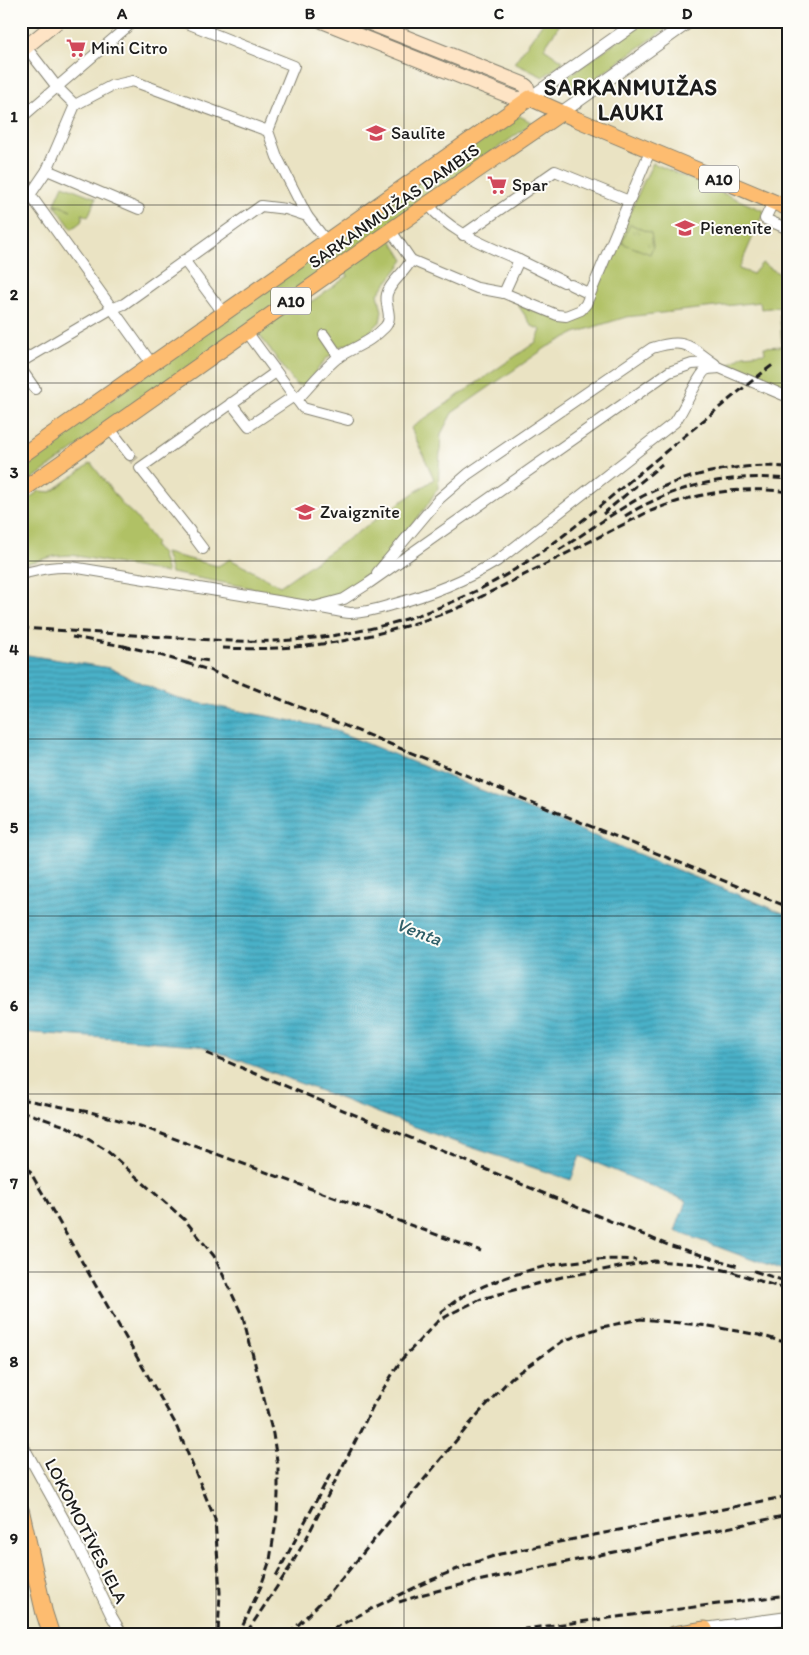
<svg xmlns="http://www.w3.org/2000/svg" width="809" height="1655" viewBox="0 0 809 1655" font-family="Itim,sans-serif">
  <defs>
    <pattern id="park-tufts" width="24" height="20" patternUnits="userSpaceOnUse" patternTransform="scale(1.25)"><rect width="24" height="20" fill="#b0c165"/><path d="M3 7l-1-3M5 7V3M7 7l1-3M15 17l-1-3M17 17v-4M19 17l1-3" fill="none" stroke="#97a557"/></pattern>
    <pattern id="water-rules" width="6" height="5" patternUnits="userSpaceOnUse" patternTransform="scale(1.25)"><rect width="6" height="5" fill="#49b1c8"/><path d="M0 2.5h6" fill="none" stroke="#3c8fa2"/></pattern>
  </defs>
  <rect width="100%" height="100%" fill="#fdfcf7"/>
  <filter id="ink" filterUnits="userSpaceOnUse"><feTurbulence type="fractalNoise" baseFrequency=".02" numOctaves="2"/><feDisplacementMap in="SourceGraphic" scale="10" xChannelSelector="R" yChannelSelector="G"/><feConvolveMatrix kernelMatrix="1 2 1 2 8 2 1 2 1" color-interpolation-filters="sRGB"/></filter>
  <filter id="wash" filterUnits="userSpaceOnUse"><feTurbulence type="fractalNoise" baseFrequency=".0096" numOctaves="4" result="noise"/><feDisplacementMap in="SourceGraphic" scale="20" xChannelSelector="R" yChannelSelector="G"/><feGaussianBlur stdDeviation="1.12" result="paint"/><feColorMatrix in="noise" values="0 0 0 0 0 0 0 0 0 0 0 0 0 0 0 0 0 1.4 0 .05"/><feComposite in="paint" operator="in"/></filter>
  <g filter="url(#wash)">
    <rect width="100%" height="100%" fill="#eae3c3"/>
    <g fill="#b0c165" stroke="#666e40">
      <path d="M544 21H562L544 48 563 61 560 65 543 77 514 63Z"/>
      <path d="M645 21H677L576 92 560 82Z"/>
      <path d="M514 113 533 123 21 487V464Z"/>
      <path d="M653 163 764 211 739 269 753 274 762 263 788 279V390L728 365 743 355 765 353 764 347 782 346 779 307 761 309 760 302 626 317 575 333 547 347 452 413 441 434 438 488 426 507 377 569 344 592 333 598 320 601 292 598 269 594 257 589 171 573 165 553 218 566 230 559 280 586 434 479 411 428 536 342 541 330 532 326 518 305 565 321 588 308 643 183Z"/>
      <path d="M63 185 96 198 88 217 82 214 83 217 82 221 72 229 54 204 71 210 55 203Z"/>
      <path d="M390 238 404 260C396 272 386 282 378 294L382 311 380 322 359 342 341 346 326 359 305 385H296L261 337 257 334 258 332 301 301 308 304 348 276 344 270Z"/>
      <path d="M91 463 123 505 135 516 156 543 154 547 161 552 167 573 72 555 55 556 21 565V504L39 491 51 492Z"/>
    </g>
    <path fill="url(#park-tufts)" stroke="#666e40" d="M630 224 651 233 653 246 650 254 622 243Z"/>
    <path fill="url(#water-rules)" stroke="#326672" d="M21 654 110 668 150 687 183 700 329 728 788 915V1273L675 1231 686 1201 580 1156 571 1180 455 1142 199 1045 21 1032Z"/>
  </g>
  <g filter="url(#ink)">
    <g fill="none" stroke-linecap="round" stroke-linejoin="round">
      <path stroke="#c1bba2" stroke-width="10" stroke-dasharray="10 5" stroke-linecap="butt" d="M130 455 135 461"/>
      <defs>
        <g id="minor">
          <path d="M182 21 294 66 268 131 277 157 307 216"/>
          <path d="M26 47 57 87 134 21"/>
          <path d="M21 118 57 87 75 105 111 86 133 81 268 131"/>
          <path d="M47 170 139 209"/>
          <path d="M21 182 152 364"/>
          <path d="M30 195 47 170 75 105"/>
          <path d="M773 202 765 219 788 229"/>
          <path d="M428 204C450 233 486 245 519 260L504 293"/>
          <path d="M391 231 411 260 477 288 504 293 557 315 566 316 581 310 586 304 650 151"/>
          <path d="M463 235 555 171 629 201"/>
          <path d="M184 260 224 314"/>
          <path d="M519 260 564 282"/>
          <path d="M571 285 590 294"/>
          <path d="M247 332 303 408 348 420"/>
          <path d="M324 335 339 357"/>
          <path d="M21 362 111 309 124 304 261 206 286 209 307 216 327 242"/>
          <path d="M21 369 35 389"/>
          <path d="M297 400C308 388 328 364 340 356 355 347 372 341 385 327 394 317 384 305 387 294 390 282 405 273 411 260"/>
          <path d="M231 403 249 426 294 396"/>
          <path d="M110 429 130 455"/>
          <path d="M190 531 140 468 276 372"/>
          <path d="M194 537 203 549"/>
          <path d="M377 573 439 499 468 474 652 348C685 338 688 345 715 364"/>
          <path d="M21 574C41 569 57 565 78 568L314 607 344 599 369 583 669 372 692 364 708 363 788 397"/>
          <path d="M319 608C329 609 340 612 350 613 364 613 378 609 391 605 429 595 464 581 497 561L675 422C682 413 700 373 706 370 710 368 715 369 719 368"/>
          <path d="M21 1442 73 1536 112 1617 122 1634"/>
        </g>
        <g id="tertiary">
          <path d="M348 32 354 21"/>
          <path d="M530 98 639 21"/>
          <path d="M561 113 690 21"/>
          <path d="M705 1629 788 1618"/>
        </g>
        <g id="secondary">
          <path d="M322 21 517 99 530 98 527 87 523 84 365 21"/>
          <path d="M21 51 58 21"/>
        </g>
        <g id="primary">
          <path d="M21 456 530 98 576 119 788 208"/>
          <path d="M21 491 428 204 561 113"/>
          <path d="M674 1634 705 1629 707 1634"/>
        </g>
        <path id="trunk" d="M21 1511 44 1612 51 1634"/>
      </defs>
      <use href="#minor" stroke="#838070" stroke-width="12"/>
      <use href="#tertiary" stroke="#838070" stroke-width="14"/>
      <use href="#secondary" stroke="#838070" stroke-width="16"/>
      <use href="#primary" stroke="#838070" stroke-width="17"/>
      <use href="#trunk" stroke="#838070" stroke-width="18"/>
      <use href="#minor" stroke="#fff" stroke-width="10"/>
      <use href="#tertiary" stroke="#fff" stroke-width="12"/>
      <use href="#secondary" stroke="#fee4c5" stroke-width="14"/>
      <use href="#primary" stroke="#fdbc6f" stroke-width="15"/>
      <use href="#trunk" stroke="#fdbc6f" stroke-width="16"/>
      <g stroke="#1c1c1c" stroke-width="3" stroke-dasharray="8 4" stroke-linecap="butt">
        <path d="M603 514 662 464"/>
        <path d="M625 516C675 485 730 473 788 479"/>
        <path d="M559 550C587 532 614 512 643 496 688 473 738 463 788 467"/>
        <path d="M21 628C69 631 117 634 164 637 211 640 257 644 303 639 377 633 451 609 514 570 556 544 593 512 631 480 679 441 726 401 775 363"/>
        <path d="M72 637 129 647"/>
        <path d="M123 646 146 651 193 665"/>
        <path d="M222 648C308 652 383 638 463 606L646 513C691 494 739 485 788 492"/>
        <path d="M188 658 210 661"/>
        <path d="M186 663 209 670 788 907"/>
        <path d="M206 1053 668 1245 738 1266"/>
        <path d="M21 1099 94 1113 140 1126 481 1251"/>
        <path d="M21 1111 68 1127 106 1150 185 1220 214 1256 243 1317 273 1434 278 1467V1494L277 1515 270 1560 261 1586 239 1634"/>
        <path d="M21 1156 175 1423 215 1519 220 1592 218 1634"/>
        <path d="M754 1271 788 1282"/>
        <path d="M440 1313C448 1307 456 1300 465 1295 517 1268 579 1256 636 1260"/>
        <path d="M276 1576 331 1473"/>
        <path d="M399 1602 424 1594 473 1582 788 1515"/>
        <path d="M247 1632 290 1567 306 1539 375 1402 402 1359 437 1322 454 1312 481 1299 562 1277 654 1261 698 1264 729 1271 788 1290"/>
        <path d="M289 1634 330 1593 479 1413 511 1378 563 1341 602 1327 641 1319 709 1326 759 1335 788 1343"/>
        <path d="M323 1634C381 1604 438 1573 500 1554L788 1496"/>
        <path d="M486 1634 788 1595"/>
      </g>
    </g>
  </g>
  <path fill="none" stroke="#1c1c1c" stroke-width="1" stroke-opacity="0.55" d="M216 21V1634M404 21V1634M593 21V1634M21 205H788M21 383H788M21 561H788M21 739H788M21 916H788M21 1094H788M21 1272H788M21 1450H788"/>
  <defs>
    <symbol id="supermarket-bare" viewBox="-9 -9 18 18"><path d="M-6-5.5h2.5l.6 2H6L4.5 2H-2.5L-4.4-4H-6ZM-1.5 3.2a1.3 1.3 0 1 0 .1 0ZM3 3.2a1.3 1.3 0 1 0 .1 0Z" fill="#d1495b" stroke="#fdfcf7" stroke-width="2.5" paint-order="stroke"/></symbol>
    <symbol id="school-bare" viewBox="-9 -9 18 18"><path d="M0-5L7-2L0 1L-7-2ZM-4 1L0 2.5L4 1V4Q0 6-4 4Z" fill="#d1495b" stroke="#fdfcf7" stroke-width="2.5" paint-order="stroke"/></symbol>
  </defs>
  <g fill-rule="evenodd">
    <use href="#supermarket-bare" x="62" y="34" width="28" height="28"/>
    <use href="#school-bare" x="362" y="119" width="28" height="28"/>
    <use href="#supermarket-bare" x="483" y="171" width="28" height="28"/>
    <use href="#school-bare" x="671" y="214" width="28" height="28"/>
    <use href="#school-bare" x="291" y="498" width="28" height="28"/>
  </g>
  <g text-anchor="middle" stroke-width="4" stroke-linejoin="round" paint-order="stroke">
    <g fill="#fdfcf7" stroke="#605f5e" stroke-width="1">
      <rect x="699" y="165.5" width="40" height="27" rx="4"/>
      <rect x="271" y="287.5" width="40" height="27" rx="4"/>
    </g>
    <g font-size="16" font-weight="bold" fill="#1c1c1c">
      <text x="719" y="185">A10</text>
      <text x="291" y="307">A10</text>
    </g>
    <g font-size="18" fill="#1c1c1c" stroke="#fdfcf7" text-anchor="start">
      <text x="91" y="54">Mini Citro</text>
      <text x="391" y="139">Saulīte</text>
      <text x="512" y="191">Spar</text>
      <text x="700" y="234">Pienenīte</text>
      <text x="320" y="518">Zvaigznīte</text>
    </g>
    <g font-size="18" fill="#1c1c1c" stroke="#fdfcf7">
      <text transform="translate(394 206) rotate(-35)" y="6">SARKANMUIŽAS DAMBIS</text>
      <text transform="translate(86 1531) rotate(63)" y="6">LOKOMOTĪVES IELA</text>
    </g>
    <g font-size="19" font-style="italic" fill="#305f69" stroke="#fdfcf7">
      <text transform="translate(419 931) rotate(21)" y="7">Venta</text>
    </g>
    <g font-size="22" font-weight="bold" letter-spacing="1" fill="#1c1c1c" stroke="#fdfcf7">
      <text x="631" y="95">SARKANMUIŽAS<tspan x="631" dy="25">LAUKI</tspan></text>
    </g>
  </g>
  <rect width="809" height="1655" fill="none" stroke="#fdfcf7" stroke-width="55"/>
  <rect x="28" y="28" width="754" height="1600" fill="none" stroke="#1c1c1c" stroke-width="2"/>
  <g font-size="16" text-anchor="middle" font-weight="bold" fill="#1c1c1c">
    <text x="122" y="19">A</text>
    <text x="310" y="19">B</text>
    <text x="499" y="19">C</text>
    <text x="687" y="19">D</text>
    <text x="14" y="122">1</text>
    <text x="14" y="300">2</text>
    <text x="14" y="478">3</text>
    <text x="14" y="655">4</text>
    <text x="14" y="833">5</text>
    <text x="14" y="1011">6</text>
    <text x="14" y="1189">7</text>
    <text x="14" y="1367">8</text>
    <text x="14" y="1544">9</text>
  </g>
</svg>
